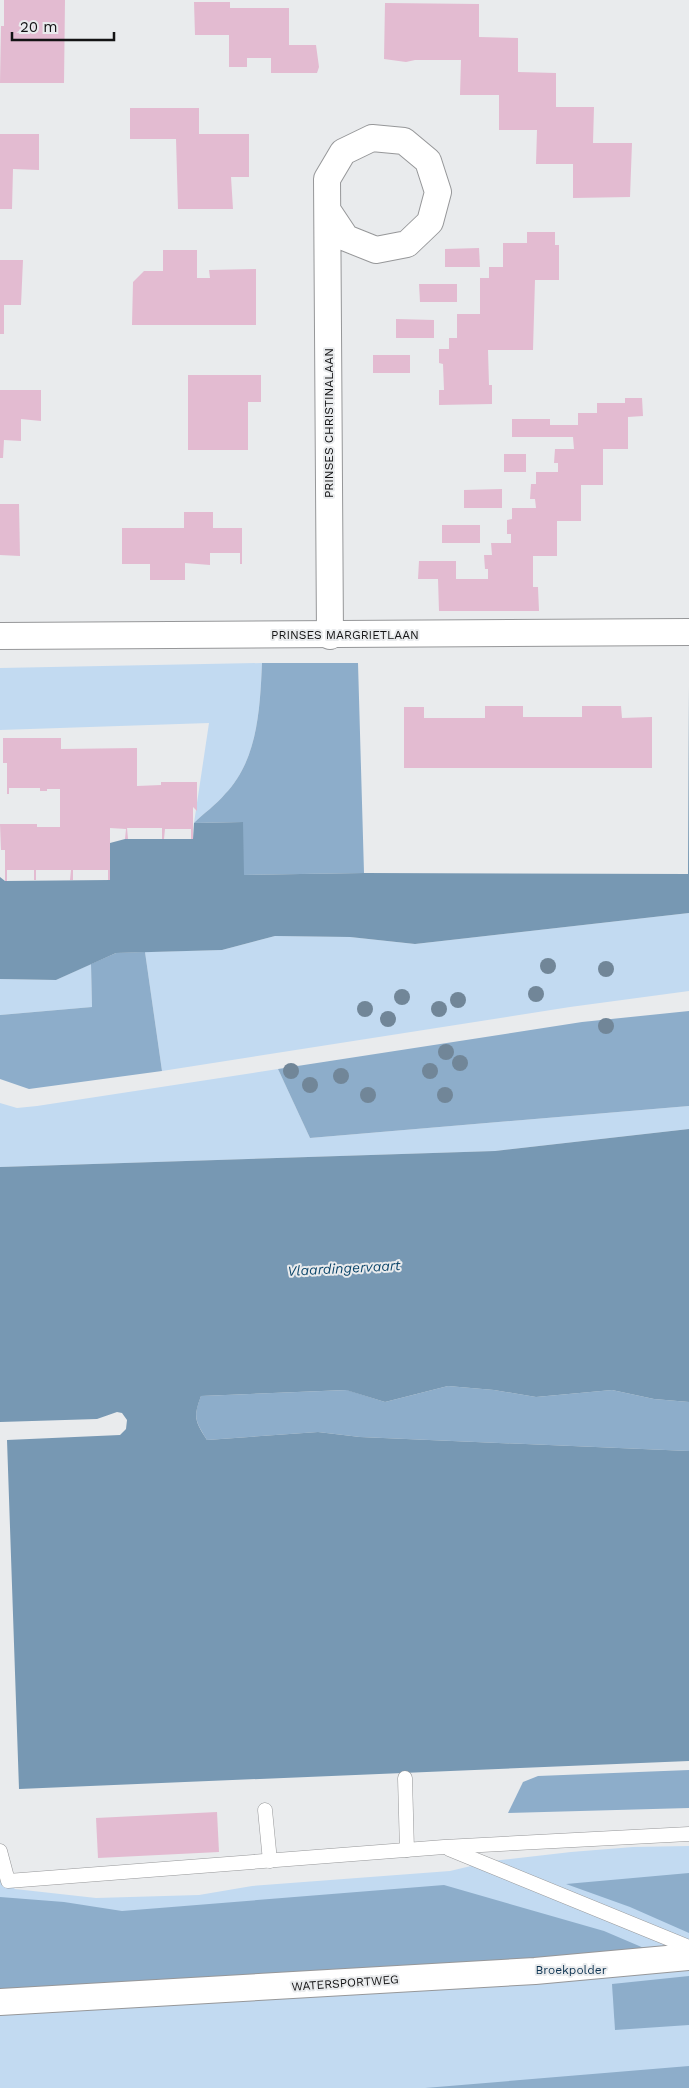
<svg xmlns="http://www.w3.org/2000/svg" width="689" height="2088" viewBox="0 0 689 2088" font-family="'Work Sans',sans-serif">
  <rect width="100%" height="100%" fill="#e9ebed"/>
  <g fill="#c2daf1">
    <path d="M262 663C260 708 258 760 225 794 216 805 204 813 194 823L209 723 0 730V668Z"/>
    <path d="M689 913V991L570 1007 162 1071 145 952 222 950 275 936 350 937 415 944Z"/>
    <path d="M91 964 92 1007 0 1015V979L56 980Z"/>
    <path d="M278 1069 310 1138 689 1106V1129L495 1151 0 1167V1103L17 1108 37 1106Z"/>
    <path d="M689 1846V2088H0V1875L15 1889 96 1898 199 1895 252 1886 450 1871 492 1861 571 1852 633 1847Z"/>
  </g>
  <g fill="#8dadca">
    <path d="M262 663H358L364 873 243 875V822L194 823C204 813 216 805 225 794 258 760 260 708 262 663Z"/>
    <path d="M145 952 162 1071 29 1089 0 1079V1015L92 1007 91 964 116 953Z"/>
    <path d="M689 1011V1106L310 1138 278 1069 582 1022Z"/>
    <path d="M448 1386 494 1390 536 1397 612 1390 654 1399 689 1402V1451L360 1437 318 1432 207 1440C195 1421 193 1417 201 1396L347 1390 385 1402Z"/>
    <path d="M689 1770V1808L508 1813 523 1782 538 1776Z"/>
    <path d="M689 1873V1933L630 1907 566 1884Z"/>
    <path d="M444 1885 604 1931 665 1957 0 1994V1897L64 1902 122 1911Z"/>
    <path d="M689 1976V2025L615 2030 612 1984Z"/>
    <path d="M689 2066V2088H425Z"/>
  </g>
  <g fill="#7798b3">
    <path d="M689 686V913L415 944 350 937 275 936 222 950 116 953 56 980 0 979V877L5 881 110 880V843L125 839H193L194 823 243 822 244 875 364 873 688 874Z"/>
    <path d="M689 1129V1402L654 1399 612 1390 536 1397 494 1390 448 1386 385 1402 346 1390 201 1396C193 1418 195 1421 207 1440L318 1432 360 1437 689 1451V1761L19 1789 7 1440 120 1435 126 1429 127 1420 122 1413 117 1412 97 1419 0 1422V1167L495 1151Z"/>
  </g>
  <g fill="#e3bbd1">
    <path d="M4 0H65L64 83H0L1 26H4Z"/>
    <path d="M194 2H230V8H289V45H316L319 67 317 73H271V58H247V67H229V35H195Z"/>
    <path d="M385 3 479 4V37L518 38V72L556 73V107H594L593 143H632L630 197 573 198V164H536L537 130H499V95H460L461 60H415L406 62 384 59Z"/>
    <path d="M130 108H199V134H249V177H231L233 209H178L176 139H130Z"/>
    <path d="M0 134H39V170L13 169 12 209H0Z"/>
    <path d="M527 232H555V245H559V280H535L533 350H488L489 385H492V404L439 405V390H444L443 364 439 363V349H449V338H457V314H480V278H489V267H503V243H527Z"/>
    <path d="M479 248 480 267H445V249Z"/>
    <path d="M163 250H197V278H210L209 270 256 269V325H132L133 282 144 271H163Z"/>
    <path d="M0 260H23L21 305H4V334H0Z"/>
    <path d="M419 284H457V302H420Z"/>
    <path d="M396 319 434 320V338H396Z"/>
    <rect x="373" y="355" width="37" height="18"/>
    <path d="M188 375H261V402H248V450H188Z"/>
    <path d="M0 390H41V421L21 419V441L4 440 3 458H0Z"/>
    <path d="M625 398H642L643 416 628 417V449H603V485H581V521H557V556H533V587H538L539 611H439L438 579H418L419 561H456V579H488V569H485L484 555H492L491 543H511V534H507V520L512 519V508H536L535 499H530L531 484H536V472H558V463H554L555 449H574L573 437H512V419H550V425H578V413H597V403H625Z"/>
    <rect x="504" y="454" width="22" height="18"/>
    <path d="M502 489V508H464V490Z"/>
    <path d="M0 504H19L20 556 0 555Z"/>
    <path d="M184 512H213V528H242V564H240V553H210V565L185 563V580H150V564H122V528H184Z"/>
    <rect x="442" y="525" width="38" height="18"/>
    <path d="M485 706H523V717H582V706H621L622 718 652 717V768H404V707H424V718H485Z"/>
    <path d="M3 738H61V749L137 748V786L161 785V782H197V811L193 807V839H191V829H165L164 839H162V828H127L128 839H125L126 829 110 828V880H108V870H73V880H70L71 870H36V880H34V870H7V881H5V850H1L0 824H37V827H60V789H47V791H40V788H9V794H7V763H3Z"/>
    <path d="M217 1812 219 1852 98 1858 96 1818Z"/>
  </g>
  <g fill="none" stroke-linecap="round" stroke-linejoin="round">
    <defs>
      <g id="lane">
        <path d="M405 1778 407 1850"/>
        <path d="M265 1810 270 1861"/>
        <path d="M449 1849 689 1947"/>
        <path d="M0 1851 8 1881 444 1847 689 1834"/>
      </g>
      <g id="street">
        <path d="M328 211 346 238 376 250 407 244 430 222 438 192 428 161 404 141 372 138 343 152 327 179 330 636"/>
        <path d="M0 636 689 632"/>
        <path d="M0 2002 535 1971 689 1957"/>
      </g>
    </defs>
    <use href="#lane" stroke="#969799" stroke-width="15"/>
    <use href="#street" stroke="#969799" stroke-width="28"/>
    <use href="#lane" stroke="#fff" stroke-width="14"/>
    <use href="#street" stroke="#fff" stroke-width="26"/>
  </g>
  <g fill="#718698">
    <circle cx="548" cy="966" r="8"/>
    <circle cx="606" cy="969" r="8"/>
    <circle cx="536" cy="994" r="8"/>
    <circle cx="402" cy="997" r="8"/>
    <circle cx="458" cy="1000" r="8"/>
    <circle cx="365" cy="1009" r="8"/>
    <circle cx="439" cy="1009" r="8"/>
    <circle cx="388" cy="1019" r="8"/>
    <circle cx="606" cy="1026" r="8"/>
    <circle cx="446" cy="1052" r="8"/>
    <circle cx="460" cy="1063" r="8"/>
    <circle cx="291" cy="1071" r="8"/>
    <circle cx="430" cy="1071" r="8"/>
    <circle cx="341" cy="1076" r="8"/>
    <circle cx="310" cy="1085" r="8"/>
    <circle cx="368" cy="1095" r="8"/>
    <circle cx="445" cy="1095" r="8"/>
  </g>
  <g text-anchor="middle" stroke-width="4" stroke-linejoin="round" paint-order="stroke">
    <g font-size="12" fill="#131314" stroke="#e9ebed">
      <text transform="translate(329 423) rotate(-90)" y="4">PRINSES CHRISTINALAAN</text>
      <text x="345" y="639">PRINSES MARGRIETLAAN</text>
      <text transform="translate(345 1983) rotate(-4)" y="4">WATERSPORTWEG</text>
    </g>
    <g font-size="12" fill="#0e3452" stroke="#e9ebed">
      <text x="571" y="1974">Broekpolder</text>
    </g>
    <g font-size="14" font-style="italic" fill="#0b456a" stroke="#e9ebed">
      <text transform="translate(344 1268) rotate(-3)" y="5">Vlaardingervaart</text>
    </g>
  </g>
  <path d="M12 32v8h102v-8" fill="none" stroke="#131314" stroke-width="2.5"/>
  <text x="20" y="32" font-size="15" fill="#131314" stroke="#e9ebed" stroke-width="4" paint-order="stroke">20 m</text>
</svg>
